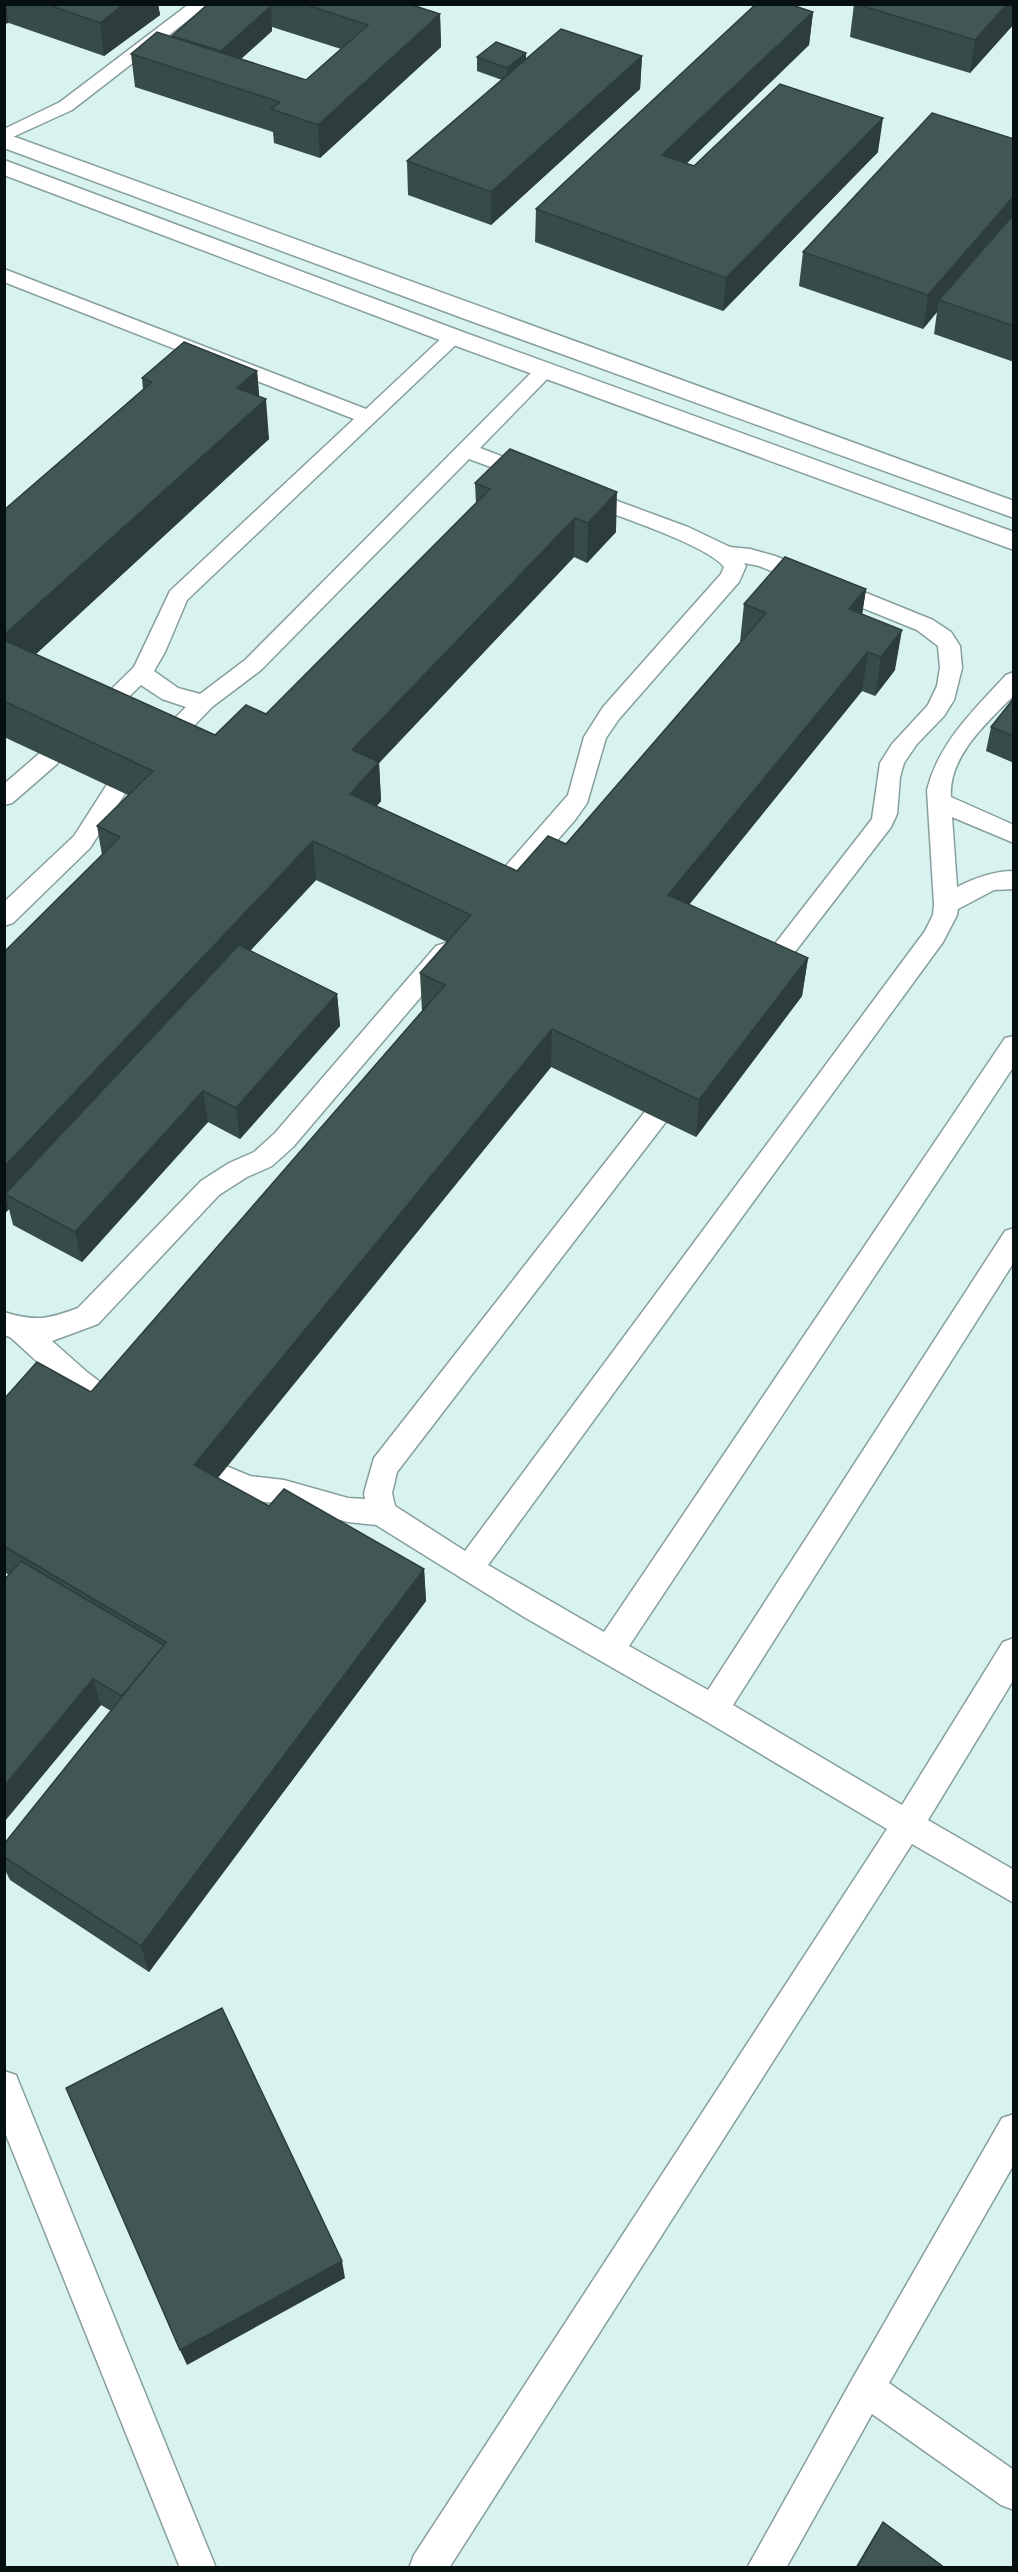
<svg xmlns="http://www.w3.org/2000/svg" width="1018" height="2572" viewBox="0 0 1018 2572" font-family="Mulish,sans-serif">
  <rect width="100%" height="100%" fill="#d8f2f0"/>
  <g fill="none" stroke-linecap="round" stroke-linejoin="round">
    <defs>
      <g id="lane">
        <path d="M189 4H209L72 110 4 141V129L60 102Z"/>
        <path d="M4 269 366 409 447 333H461L464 337 187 600 165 652 154 671 178 688 200 694 245 660 538 366 545 364 552 366 555 370 552 374 480 448 536 469 539 474 536 479 529 481 469 459 261 670 212 707 168 753 160 755 152 753 149 747 152 741 186 707 162 699 141 685 102 723 94 725 86 723 83 717 134 667 170 591 354 419 4 282Z"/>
        <path d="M582 488 688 527 730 547 750 549 775 556 933 620 951 632 960 646 962 668 954 700 944 716 917 744 904 763 900 777 897 814 891 827 771 983 762 985 753 983 750 976 872 819 880 763 892 744 928 705 937 686 940 668 938 646 917 630 759 566 744 563 746 566 739 582 619 719 606 738 587 803 575 820 501 904 492 907 483 904 480 898 483 892 568 795 584 737 603 707 721 574 724 567C707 544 605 512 575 500L571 495 575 490Z"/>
        <path d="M1014 672V695C988 722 948 756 951 797L1014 825V843L952 817 957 887C975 878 993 871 1014 871V889L994 890 958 909 957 915 943 942 488 1565 604 1632 1005 1038 1014 1036V1066L629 1646 708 1690 1005 1231 1014 1228V1262L733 1705 902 1805 1003 1642 1014 1638V1679L928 1820 1014 1870V1903L912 1844 449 2568H409L414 2555 887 1829 702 1719 524 1617 376 1525 348 1522 284 1504 247 1500 209 1484 205 1475 209 1466 219 1463 250 1476 284 1480 348 1498 365 1499 364 1493 374 1458 647 1109 656 1106 665 1109 669 1116 665 1123 397 1472 392 1493 395 1506 465 1551 925 931 933 915 934 904 927 790C939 742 974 710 1006 675Z"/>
        <path d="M49 750 57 752 61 758 57 764 12 803 4 805V784L41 752Z"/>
        <path d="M116 781 124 783 128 789 90 848 13 923 4 926V902L74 836 108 783Z"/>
        <path d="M445 943 454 946 457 952 454 958 293 1147 272 1166 247 1177 219 1195 98 1324 52 1341 87 1372 125 1401 129 1409 125 1417C120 1419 117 1421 112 1420 89 1413 31 1355 10 1337L4 1335V1312C35 1322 49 1319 78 1308L201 1181 229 1163 254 1152 275 1133 436 946Z"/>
        <path d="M4 2071 16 2075 216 2568H180L4 2130Z"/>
        <path d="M1014 2114V2164L889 2383 1014 2470V2510L1001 2505 872 2414 786 2568H747L854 2376 1002 2118Z"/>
      </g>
      <g id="street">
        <path d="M4 133 1014 501V518L465 319 4 148Z"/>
        <path d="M4 160 463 332 1014 532V550L445 342 4 175Z"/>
      </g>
    </defs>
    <use href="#lane" stroke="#869f9c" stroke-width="3"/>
    <use href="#street" stroke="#869f9c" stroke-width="3"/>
    <use href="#lane" fill="#fff" fill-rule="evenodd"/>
    <use href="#street" fill="#fff" fill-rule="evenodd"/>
  </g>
  <g fill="#374b49" fill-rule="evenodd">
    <path d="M4 4H158L160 15 104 56 9 23Z"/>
    <path d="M208 4H409L440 14 441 47 320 158 274 143 273 132 135 87 131 54 172 37V36ZM272 27 341 49 306 80 241 59 272 31Z"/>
    <path d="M854 4H1014V24L970 73 850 37Z"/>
    <path d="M813 12 809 45 686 164 694 166 878 152 723 311 535 242 536 209Z"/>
    <path d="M526 53V59L642 56 640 89 491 225 408 195 407 161 502 80 477 71V57Z"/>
    <path d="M1014 139V362L934 334 937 312 923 329 799 286 803 252Z"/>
    <path d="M257 371 259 397 269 439 36 654 215 735 266 714 476 504 475 483 616 532 587 563 574 557 379 763 381 801 377 806 517 871 566 844 740 642 744 604 866 589 862 614 895 670 875 696 862 691 689 905 808 958 802 996 696 1137 551 1067 217 1478 269 1506 424 1569 426 1601 149 1972 10 1880 4 1868V1844L111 1711 101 1705 4 1822V1580L9 1575 4 1572V1399L91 1392 422 1011 420 973 447 942 316 880 250 951 337 994 340 1026 240 1139 208 1122 82 1262 13 1225 9 1209 4 1214V952L102 855 97 826 128 795 4 737V510L143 389 142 378Z"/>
    <path d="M1014 698V763L986 751 991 727Z"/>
    <path d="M883 2522 945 2568H855L874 2536Z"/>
  </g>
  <g fill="#2d3d3c">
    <path d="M4 4H6L9 23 4 24Z"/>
    <path d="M124 4H158L160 15 104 56 100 23Z"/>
    <path d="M1007 4H1014V24L970 73 975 40Z"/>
    <path d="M271 6 272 31 223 75 221 51Z"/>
    <path d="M813 12 809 45 660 189 662 155Z"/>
    <path d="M440 14 441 47 320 158 318 125Z"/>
    <path d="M526 53V66L507 81V68Z"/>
    <path d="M642 56 640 89 491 225V192Z"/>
    <path d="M883 118 878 152 723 311 726 278Z"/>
    <path d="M1014 196V223L939 300 937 312 923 329 928 295Z"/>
    <path d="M257 371 260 405 266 399 269 439 10 678 4 654V635L237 388Z"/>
    <path d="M617 492 616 532 587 563 588 523Z"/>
    <path d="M575 518 574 557 379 763 381 801 352 833 350 794 352 750Z"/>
    <path d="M866 589 860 628 849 609Z"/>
    <path d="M902 630 895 670 875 696 881 657Z"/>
    <path d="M868 652 862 691 665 934 668 895Z"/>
    <path d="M313 841 316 880 17 1201 5 1194 9 1209 4 1214V1167Z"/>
    <path d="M808 958 802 996 696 1137 699 1100Z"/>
    <path d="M337 994 340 1026 240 1139 236 1108Z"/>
    <path d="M552 1029 551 1067 201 1499 194 1465Z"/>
    <path d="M203 1091 208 1122 82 1262 75 1232Z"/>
    <path d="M424 1569 426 1601 149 1972 141 1946Z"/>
    <path d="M93 1679 101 1705 4 1822V1786Z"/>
    <path d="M342 2261 345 2278 187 2365 180 2350Z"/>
  </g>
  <g fill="#405755" stroke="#2d3d3c" stroke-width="1.5">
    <path d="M46 4H124L100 23Z"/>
    <path d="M208 4H265L271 6 221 51 172 36Z"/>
    <path d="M304 4H409L440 14 318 125 271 109 280 102 131 54 157 32 306 80 368 25Z"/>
    <path d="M756 4H789L813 12 662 155 694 166 780 84 883 118 726 278 536 209Z"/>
    <path d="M856 4H1007L975 40Z"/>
    <path d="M561 29 642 56 491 192 407 161Z"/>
    <path d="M496 42 526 53 507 68 477 57Z"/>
    <path d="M932 113 1014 139V196L928 295 803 252Z"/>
    <path d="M1014 214V326L939 300Z"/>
    <path d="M184 342 257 371 237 388 266 399 4 635V510L152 382 142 378Z"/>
    <path d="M510 449 617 492 588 523 575 518 352 750 379 762 350 794 517 871 548 836 566 844 766 613 744 604 785 557 866 589 849 609 902 630 881 657 868 652 668 895 808 958 699 1100 552 1029 194 1465 269 1506 284 1489 424 1569 141 1946 4 1857V1844L166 1642 4 1546V1399L37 1362 91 1392 445 985 420 973 471 915 313 841 4 1167V952L120 837 97 826 153 771 4 701V640L215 735 246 705 266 714 490 489 475 483Z"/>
    <path d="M1014 698V736L991 727Z"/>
    <path d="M239 945 337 994 236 1108 203 1091 75 1232 5 1194Z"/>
    <path d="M21 1561 164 1645 122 1696 93 1679 4 1786V1580Z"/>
    <path d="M222 2008 342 2261 180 2350 66 2088Z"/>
    <path d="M883 2522 945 2568H857Z"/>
  </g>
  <rect width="1018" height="2572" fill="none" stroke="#071010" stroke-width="12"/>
</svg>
